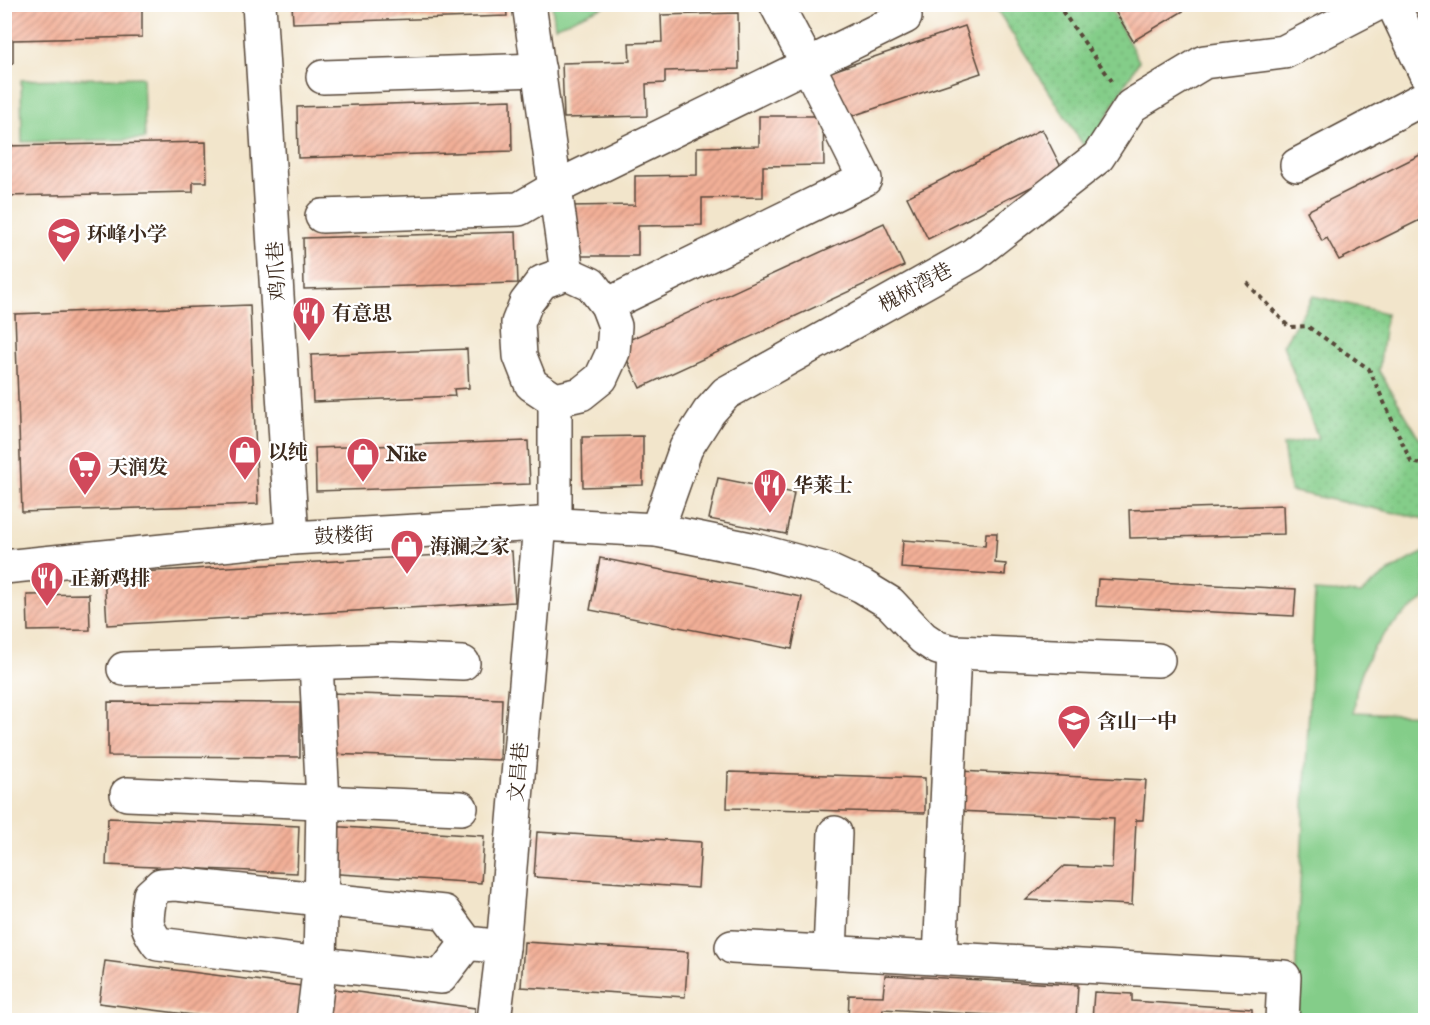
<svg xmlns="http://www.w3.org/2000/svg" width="1430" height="1025" viewBox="0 0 1430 1025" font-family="'IM FELL Double Pica','Noto Serif SC',serif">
  <defs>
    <pattern id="park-dots" width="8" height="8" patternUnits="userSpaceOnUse" patternTransform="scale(1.5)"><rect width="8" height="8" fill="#84cd89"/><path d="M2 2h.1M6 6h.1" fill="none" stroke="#73b076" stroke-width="1.8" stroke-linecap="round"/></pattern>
    <pattern id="building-hatch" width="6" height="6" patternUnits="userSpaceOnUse" patternTransform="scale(1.5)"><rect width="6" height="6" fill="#f3b098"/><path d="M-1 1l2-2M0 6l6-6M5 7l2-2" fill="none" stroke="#c68f7b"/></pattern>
  </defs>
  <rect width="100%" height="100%" fill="#fff"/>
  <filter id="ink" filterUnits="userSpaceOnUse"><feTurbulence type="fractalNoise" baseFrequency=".0167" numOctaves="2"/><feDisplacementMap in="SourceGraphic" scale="12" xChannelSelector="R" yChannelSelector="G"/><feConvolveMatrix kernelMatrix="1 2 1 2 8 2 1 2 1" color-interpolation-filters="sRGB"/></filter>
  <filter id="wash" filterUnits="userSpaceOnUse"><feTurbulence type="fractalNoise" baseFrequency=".008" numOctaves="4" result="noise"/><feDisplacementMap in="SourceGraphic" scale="24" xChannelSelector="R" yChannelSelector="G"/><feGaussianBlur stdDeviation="1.35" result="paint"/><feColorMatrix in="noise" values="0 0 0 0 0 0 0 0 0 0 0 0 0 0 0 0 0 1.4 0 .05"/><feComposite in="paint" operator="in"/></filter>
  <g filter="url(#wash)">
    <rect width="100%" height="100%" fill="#f2e5cb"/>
    <g fill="#84cd89" stroke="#607c54" stroke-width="1.5">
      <path d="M552 5V4L607 5 555 27Z"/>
      <path d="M143 77 145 139 22 142 21 80Z"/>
      <path d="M1425 552V599C1392 621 1366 648 1357 688 1355 695 1355 704 1354 712L1425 715V1020H1293L1315 591 1361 594C1382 575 1400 563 1425 552Z"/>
    </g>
    <g fill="url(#park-dots)" stroke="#607c54" stroke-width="1.5">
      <path d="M994 5H1109L1139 61 1087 151Z"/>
      <path d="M1313 296 1386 313 1379 371 1425 447V519L1290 491 1283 445 1318 438 1283 345Z"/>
    </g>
    <g id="blocks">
      <g fill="url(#building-hatch)">
        <path d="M34 4H142V37L13 40V64H4V5Z"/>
        <path d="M292 4H506L507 16 293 23Z"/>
        <path d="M790 4H813V5L793 12Z"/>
        <path d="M1114 4H1195L1133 41 1112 6Z"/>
        <path d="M738 13 739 69 665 71V83L646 84 647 116 564 118 562 63 630 61 629 43 662 42 661 15Z"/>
        <path d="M965 26 981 73 843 119 827 73Z"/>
        <path d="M511 100 512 151 298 158 297 107Z"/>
        <path d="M759 116H823L824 165 763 166V197L702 198V225L638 226V256H569L568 206 635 205V176L697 175V147L759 146Z"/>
        <path d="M1042 129 1063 171 928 239 907 197Z"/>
        <path d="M206 142 207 182H193V192L4 196V146Z"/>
        <path d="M1426 152V217L1339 260 1327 238 1322 241 1307 211Z"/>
        <path d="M884 223 904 266 640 388 620 344Z"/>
        <path d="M516 232 518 283 304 289 303 238Z"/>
        <path d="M250 305 258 504 22 512 15 314Z"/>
        <path d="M467 349 469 388 454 389 455 396 313 402 311 355Z"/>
        <path d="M643 436V485L583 487 582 437Z"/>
        <path d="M528 441 530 484 316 491 315 448Z"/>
        <path d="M718 478 794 493 786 534 709 519Z"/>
        <path d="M1283 505 1284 534 1130 538 1129 510Z"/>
        <path d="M986 533H997L995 563 1006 564 1005 575 901 568 903 540 985 546Z"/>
        <path d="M512 551 515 602 107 625 104 574Z"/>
        <path d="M600 558 802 597 792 649 590 610Z"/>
        <path d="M1098 579 1296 589 1294 616 1096 606Z"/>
        <path d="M89 594 90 630 28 631 27 595Z"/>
        <path d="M330 693 502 699 500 760 328 754Z"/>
        <path d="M108 702 300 703V757L108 756Z"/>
        <path d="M959 771 1146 780 1143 820H1136L1132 905 1026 900 1064 866 1112 868 1114 818 957 811Z"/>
        <path d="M728 772 925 778V813L727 808Z"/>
        <path d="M108 818 299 826 297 873 106 865Z"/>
        <path d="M327 826 484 836 481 883 324 873Z"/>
        <path d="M537 832 701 842 698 888 534 877Z"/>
        <path d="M524 942 688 952 685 997 521 987Z"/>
        <path d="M105 961 301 986 297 1020H232L99 1003Z"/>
        <path d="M885 975 1078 985 1076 1020 883 1009 882 1020H848L849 995 883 996Z"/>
        <path d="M320 987 475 1008 474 1020H315Z"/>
        <path d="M1094 992 1132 994V1001L1252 1009V1020H1092Z"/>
      </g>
    </g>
  </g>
  <g filter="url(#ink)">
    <use href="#blocks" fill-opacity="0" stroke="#564638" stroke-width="1.5"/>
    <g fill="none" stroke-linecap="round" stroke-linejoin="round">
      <defs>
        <g id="minor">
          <path d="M259 4 292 538"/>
          <path d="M529 4 567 273"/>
          <path d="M1393 4 1426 74"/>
          <path d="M323 77 539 70"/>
          <path d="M1297 165 1426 97"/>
          <path d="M322 216 519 209 555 188 905 17"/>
          <path d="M607 305 865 179 804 57 776 4"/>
          <path d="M555 400 531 384 520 356 518 323 526 303 542 282 567 273 591 284 607 305 615 326 613 352 601 378 581 394 555 400V524"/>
          <path d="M657 530 686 448 709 412 726 393 973 255 1098 157 1131 106 1204 62 1284 52 1377 4"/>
          <path d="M4 567 292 538 540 524 657 530 755 550 825 569 862 586 890 603 923 638 938 648 954 652 1158 660"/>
          <path d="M124 669 392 660 463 663"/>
          <path d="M127 794 461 808"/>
          <path d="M467 943 441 977 320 964 158 944C143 924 147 919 150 895L161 885 175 884 444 912 467 943 503 947"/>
          <path d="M732 947 1284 977 1282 1020"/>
          <path d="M830 952 835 833"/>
          <path d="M940 958 954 652"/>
          <path d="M313 1020 320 964 323 802 316 663"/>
          <path d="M494 1020 503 947 540 524"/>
        </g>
      </defs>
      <use href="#minor" stroke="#564638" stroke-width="36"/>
      <g stroke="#564638" stroke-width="4" stroke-dasharray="4.5 4.5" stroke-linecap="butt">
        <path d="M1057 4 1114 84"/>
        <path d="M1247 283 1289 327 1307 326 1369 369 1411 462 1426 465"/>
      </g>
      <use href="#minor" stroke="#fff" stroke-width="33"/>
    </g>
  </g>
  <defs>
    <symbol id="school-pin" viewBox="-11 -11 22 30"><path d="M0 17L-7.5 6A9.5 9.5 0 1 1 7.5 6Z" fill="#d1495b" stroke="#fff"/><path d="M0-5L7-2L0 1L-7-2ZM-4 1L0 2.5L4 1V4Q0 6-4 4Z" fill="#fff"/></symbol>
    <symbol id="restaurant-pin" viewBox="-11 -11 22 30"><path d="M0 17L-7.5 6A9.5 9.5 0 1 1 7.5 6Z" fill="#d1495b" stroke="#fff"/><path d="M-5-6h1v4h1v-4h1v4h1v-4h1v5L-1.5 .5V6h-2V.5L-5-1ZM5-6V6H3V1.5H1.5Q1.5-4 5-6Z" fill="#fff"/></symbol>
    <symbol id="shop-pin" viewBox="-11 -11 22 30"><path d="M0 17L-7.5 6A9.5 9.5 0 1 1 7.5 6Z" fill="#d1495b" stroke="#fff"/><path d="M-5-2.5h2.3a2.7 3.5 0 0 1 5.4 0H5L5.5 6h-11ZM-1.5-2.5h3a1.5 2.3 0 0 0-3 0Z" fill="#fff"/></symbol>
    <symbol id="supermarket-pin" viewBox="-11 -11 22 30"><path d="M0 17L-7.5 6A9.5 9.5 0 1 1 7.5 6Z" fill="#d1495b" stroke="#fff"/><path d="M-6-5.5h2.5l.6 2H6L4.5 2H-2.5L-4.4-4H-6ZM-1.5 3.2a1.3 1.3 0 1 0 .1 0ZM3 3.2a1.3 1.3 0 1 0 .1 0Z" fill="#fff"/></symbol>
  </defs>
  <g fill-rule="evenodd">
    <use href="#school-pin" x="45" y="215" width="38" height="52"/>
    <use href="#restaurant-pin" x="290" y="294" width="38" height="52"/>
    <use href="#shop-pin" x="226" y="433" width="38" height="52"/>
    <use href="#shop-pin" x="344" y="435" width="38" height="52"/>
    <use href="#supermarket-pin" x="66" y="448" width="38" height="52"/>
    <use href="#restaurant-pin" x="751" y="466" width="38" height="52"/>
    <use href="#shop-pin" x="388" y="527" width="38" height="52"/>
    <use href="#restaurant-pin" x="28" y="559" width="38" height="52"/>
    <use href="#school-pin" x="1055" y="702" width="38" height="52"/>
  </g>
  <g text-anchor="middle" stroke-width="4.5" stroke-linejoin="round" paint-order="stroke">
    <g font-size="20" font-weight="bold" fill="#3b2a1e" stroke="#fff" text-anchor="start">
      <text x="87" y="241">环峰小学</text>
      <text x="332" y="320">有意思</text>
      <text x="268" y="459">以纯</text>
      <text x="386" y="461">Nike</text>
      <text x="108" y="474">天润发</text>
      <text x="793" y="492">华莱士</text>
      <text x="430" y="553">海澜之家</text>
      <text x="70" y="585">正新鸡排</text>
      <text x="1097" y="728">含山一中</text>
    </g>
    <g font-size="20" fill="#3b2a1e" stroke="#fff">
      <text transform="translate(276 271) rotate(-93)" y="7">鸡爪巷</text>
      <text transform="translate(915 287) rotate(-29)" y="7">槐树湾巷</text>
      <text transform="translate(344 535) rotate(-3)" y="7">鼓楼街</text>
      <text transform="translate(518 772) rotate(-85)" y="7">文昌巷</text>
    </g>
  </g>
  <rect width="1430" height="1025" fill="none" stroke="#fff" stroke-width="24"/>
</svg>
